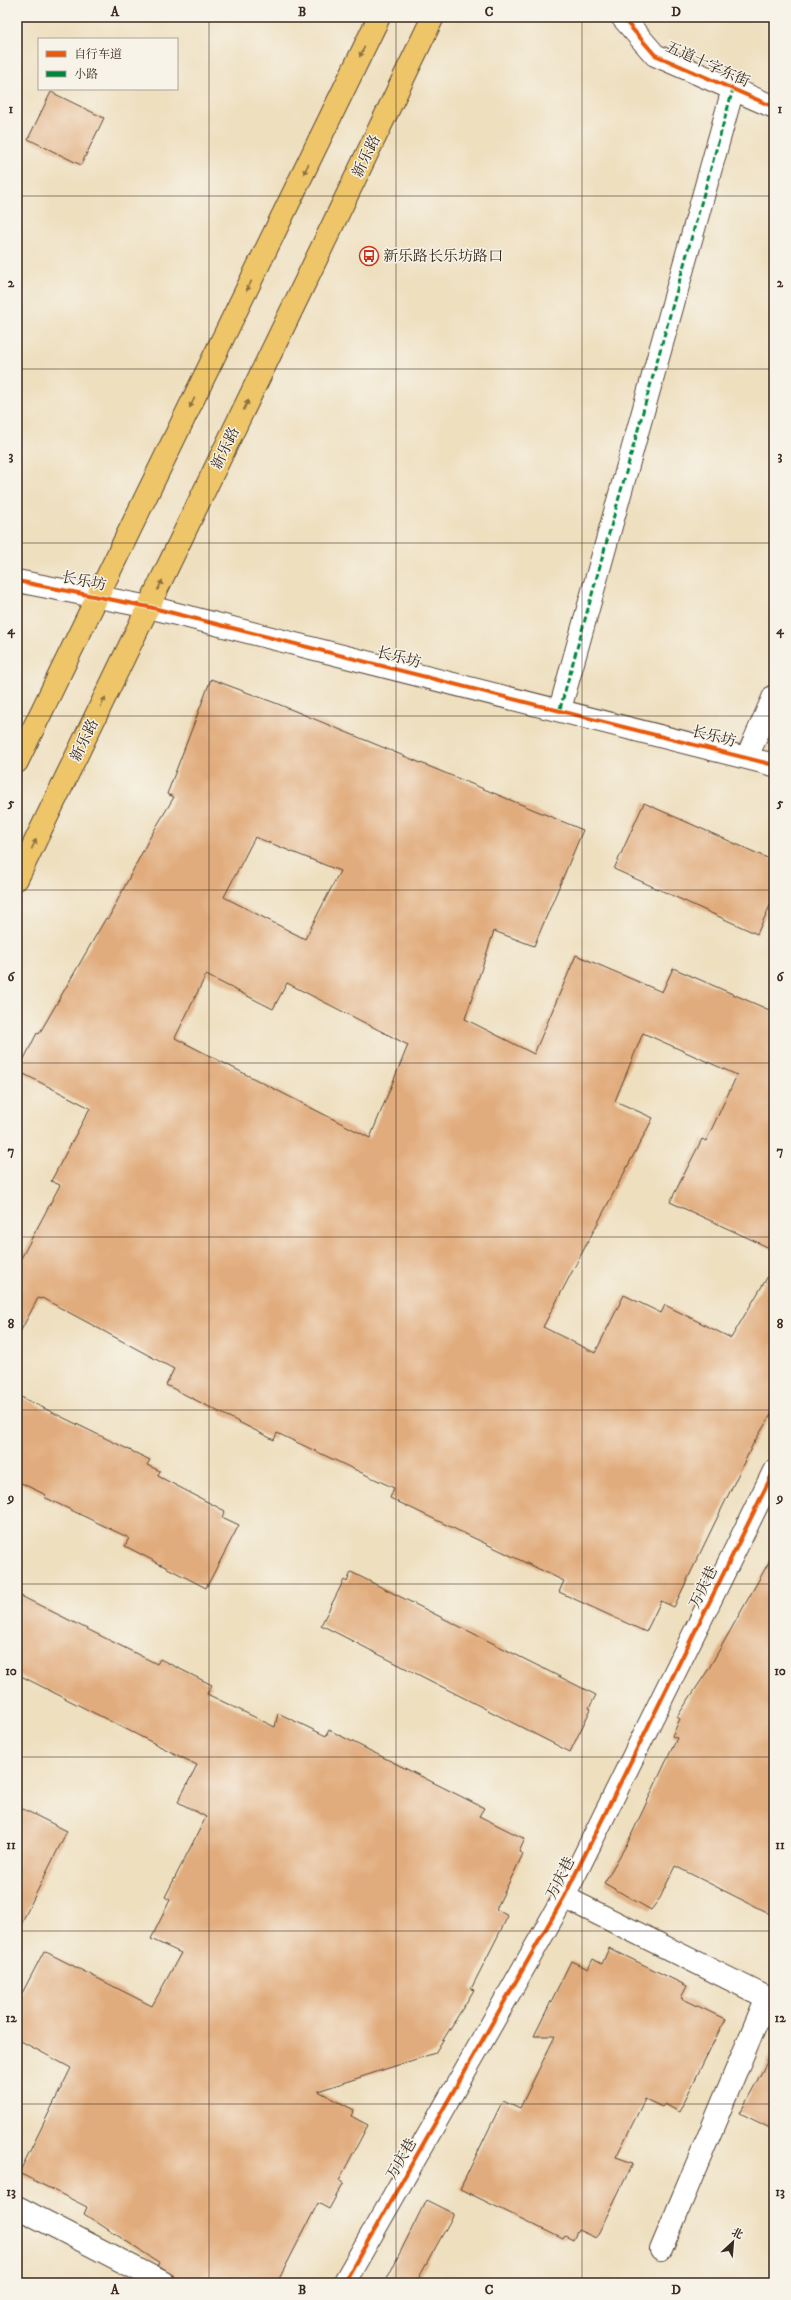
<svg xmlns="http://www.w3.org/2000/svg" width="791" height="2300" viewBox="0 0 791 2300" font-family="'IM FELL DW Pica','Noto Serif SC',serif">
  <rect width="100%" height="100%" fill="#f7f3e8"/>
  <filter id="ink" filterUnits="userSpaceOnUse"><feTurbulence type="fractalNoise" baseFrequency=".025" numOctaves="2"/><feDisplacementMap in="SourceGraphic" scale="8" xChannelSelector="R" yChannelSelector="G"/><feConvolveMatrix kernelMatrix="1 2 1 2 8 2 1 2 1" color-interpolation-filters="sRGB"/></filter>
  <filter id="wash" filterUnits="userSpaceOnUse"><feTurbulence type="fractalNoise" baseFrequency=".012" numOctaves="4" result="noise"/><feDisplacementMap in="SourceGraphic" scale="16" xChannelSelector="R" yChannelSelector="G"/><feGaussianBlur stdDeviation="0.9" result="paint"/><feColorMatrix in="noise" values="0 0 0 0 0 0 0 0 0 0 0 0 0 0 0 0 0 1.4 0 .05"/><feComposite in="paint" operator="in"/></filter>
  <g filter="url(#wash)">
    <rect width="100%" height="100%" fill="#eedfbf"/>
    <g id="blocks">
      <g fill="#e1ac7d" fill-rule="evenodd">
        <path d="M51 92 104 118 81 165 28 139Z"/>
        <path d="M211 679 278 704 583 830 534 946 494 931 465 1019 534 1054 576 955 662 992 673 968 774 1012V1250L670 1202 702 1139 706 1141 737 1075 643 1033 615 1101 653 1118 543 1327 595 1353 624 1295 661 1313 665 1305 731 1338 774 1266V1410L753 1444 674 1607 661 1601 646 1632 559 1592 564 1581 390 1498 394 1488 277 1433 274 1440 166 1385 174 1369 42 1298 41 1299 38 1298 17 1338V1266L60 1185 51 1181 90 1108 18 1071 37 1033 39 1034 106 918 108 919 149 839 174 797 167 794ZM255 837 340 871 305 939 224 897ZM206 975 273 1009 287 983 408 1045 370 1138 175 1038Z"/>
        <path d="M644 803 774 861V897L757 934 614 869Z"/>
        <path d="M17 1395 150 1460 147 1465 160 1471 158 1476 225 1511 222 1517 239 1525 206 1588 125 1546 129 1538 44 1497 46 1495 17 1481Z"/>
        <path d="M774 1553V1916L675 1866 660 1898 651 1910 604 1883 628 1842 677 1738 672 1736 680 1719 677 1717 708 1670Z"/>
        <path d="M351 1572 596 1695 589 1708 591 1709 570 1752 321 1625 344 1580 347 1582Z"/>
        <path d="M17 1594 157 1664 160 1659 212 1685 207 1694 275 1727 278 1713 326 1736 329 1730 484 1808 479 1816 525 1839 519 1852 523 1854 496 1909 508 1916 471 1989 474 1990 435 2053 318 2091 354 2110 351 2116 368 2125 339 2180 344 2182 329 2209 318 2203 277 2283H176L174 2276 158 2266 160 2263 84 2214 87 2207 19 2173 71 2068 17 2039V2003L44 1951 152 2006 181 1953 151 1939 170 1900 165 1897 206 1817 178 1802 197 1765 17 1674Z"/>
        <path d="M17 1806 67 1831 17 1932Z"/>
        <path d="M609 1948 687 1986 681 1998 725 2019 679 2112 665 2104 662 2107 645 2099 616 2157 633 2163 596 2238 578 2230 573 2240 565 2236 563 2239 460 2189 503 2100 520 2108 555 2036H534L571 1961 588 1969 593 1959 602 1964Z"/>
        <path d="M774 2049V2130L740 2113Z"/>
        <path d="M426 2200 454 2214 416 2283H385Z"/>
      </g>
    </g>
  </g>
  <g filter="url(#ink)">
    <use href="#blocks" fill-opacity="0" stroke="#564536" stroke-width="1"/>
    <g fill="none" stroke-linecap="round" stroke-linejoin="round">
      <defs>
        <g id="minor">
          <path d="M622 17 655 55 774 107"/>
          <path d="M17 581 149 607 774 765"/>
          <path d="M560 709 733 89"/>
          <path d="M747 757 774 696"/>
          <path d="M564 1897 774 2001"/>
          <path d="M17 2207 164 2283"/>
          <path d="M661 2250 767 1997"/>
          <path d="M344 2283 564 1897 774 1471"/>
        </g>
        <g id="major">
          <path d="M17 762 379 17"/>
          <path d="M17 879 433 17"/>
        </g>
      </defs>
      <use href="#minor" stroke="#564536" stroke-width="24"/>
      <use href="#major" stroke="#564536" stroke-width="24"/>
      <use href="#minor" stroke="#fff" stroke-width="22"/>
      <use href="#major" stroke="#eec569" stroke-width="22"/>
      <path stroke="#00873e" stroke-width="3" stroke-dasharray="6 3" stroke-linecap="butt" d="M560 709 733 89"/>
      <defs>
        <g id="cycleway">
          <path d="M622 17 655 55 774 107"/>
          <path d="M17 581 149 607 774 765"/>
          <path d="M344 2283 564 1897 774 1471"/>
        </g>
      </defs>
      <use href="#cycleway" stroke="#f7f3e8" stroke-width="6"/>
      <use href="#cycleway" stroke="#e8590c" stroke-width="4"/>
    </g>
    <defs><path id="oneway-solid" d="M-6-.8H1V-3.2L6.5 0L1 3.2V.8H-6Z"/></defs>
    <g fill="#8c7040">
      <use href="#oneway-solid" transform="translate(362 52) rotate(116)"/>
      <use href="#oneway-solid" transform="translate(306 169) rotate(116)"/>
      <use href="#oneway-solid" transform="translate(249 286) rotate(116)"/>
      <use href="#oneway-solid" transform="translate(192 403) rotate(116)"/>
      <use href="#oneway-solid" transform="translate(246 405) rotate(-64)"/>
      <use href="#oneway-solid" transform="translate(160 585) rotate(-64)"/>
      <use href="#oneway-solid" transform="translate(103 702) rotate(-64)"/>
      <use href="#oneway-solid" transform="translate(34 844) rotate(-64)"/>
    </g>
  </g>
  <path fill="none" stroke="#3b2a1e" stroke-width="1" stroke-opacity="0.55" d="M209 17V2283M396 17V2283M582 17V2283M17 196H774M17 369H774M17 543H774M17 716H774M17 890H774M17 1063H774M17 1237H774M17 1410H774M17 1584H774M17 1757H774M17 1931H774M17 2104H774"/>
  <defs>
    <symbol id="bus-ring" viewBox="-11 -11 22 22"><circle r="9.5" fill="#f7f3e8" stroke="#c8321e" stroke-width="1.5"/><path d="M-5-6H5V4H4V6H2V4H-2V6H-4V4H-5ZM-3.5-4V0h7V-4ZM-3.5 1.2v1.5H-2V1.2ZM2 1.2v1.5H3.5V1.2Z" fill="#c8321e"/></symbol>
  </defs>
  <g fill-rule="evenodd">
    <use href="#bus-ring" x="358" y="245" width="22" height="22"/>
  </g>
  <g text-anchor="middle" stroke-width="3" stroke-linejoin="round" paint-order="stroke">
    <g font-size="15" fill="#3b2a1e" stroke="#f7f3e8">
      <text transform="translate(708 64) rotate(24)" y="5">五道十字东街</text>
      <text transform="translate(366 156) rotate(-64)" y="5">新乐路</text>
      <text transform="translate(225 448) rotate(-64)" y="5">新乐路</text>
      <text transform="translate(84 581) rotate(11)" y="5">长乐坊</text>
      <text transform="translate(399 657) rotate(14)" y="5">长乐坊</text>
      <text transform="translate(714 736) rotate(14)" y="5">长乐坊</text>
      <text transform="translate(84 740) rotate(-64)" y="5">新乐路</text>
      <text transform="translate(703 1587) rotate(-64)" y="5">万庆巷</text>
      <text transform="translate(560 1878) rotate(-63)" y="5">万庆巷</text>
      <text transform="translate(401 2159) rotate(-60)" y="5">万庆巷</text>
    </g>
    <g font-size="15" fill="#3b2a1e" stroke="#f7f3e8" text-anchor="start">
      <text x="383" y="261">新乐路长乐坊路口</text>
    </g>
  </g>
  <rect width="791" height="2300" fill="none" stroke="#f7f3e8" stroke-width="44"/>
  <rect x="38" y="38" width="140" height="52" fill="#f7f3e8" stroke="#aca397"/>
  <rect x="46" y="51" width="20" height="6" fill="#e8590c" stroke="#aca397"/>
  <text x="74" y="58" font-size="12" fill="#3b2a1e">自行车道</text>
  <rect x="46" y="71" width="20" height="6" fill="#00873e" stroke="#aca397"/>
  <text x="74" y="78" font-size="12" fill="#3b2a1e">小路</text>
  <g transform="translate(733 2242) rotate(26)" stroke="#f7f3e8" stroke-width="3" paint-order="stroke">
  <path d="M0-3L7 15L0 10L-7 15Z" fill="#3b2a1e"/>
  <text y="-6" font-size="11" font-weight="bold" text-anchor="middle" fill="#3b2a1e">北</text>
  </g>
  <rect x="22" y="22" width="747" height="2256" fill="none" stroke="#3b2a1e" stroke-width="1.5"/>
  <g font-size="13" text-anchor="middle" font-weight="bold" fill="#3b2a1e">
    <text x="115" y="16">A</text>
    <text x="302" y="16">B</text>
    <text x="489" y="16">C</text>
    <text x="676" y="16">D</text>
    <text x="11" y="113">1</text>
    <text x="780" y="113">1</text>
    <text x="11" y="287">2</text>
    <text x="780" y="287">2</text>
    <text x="11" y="460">3</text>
    <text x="780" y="460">3</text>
    <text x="11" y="634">4</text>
    <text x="780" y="634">4</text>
    <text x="11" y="807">5</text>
    <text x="780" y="807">5</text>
    <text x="11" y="981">6</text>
    <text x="780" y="981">6</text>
    <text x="11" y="1155">7</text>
    <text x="780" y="1155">7</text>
    <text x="11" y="1328">8</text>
    <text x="780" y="1328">8</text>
    <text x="11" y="1502">9</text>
    <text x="780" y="1502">9</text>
    <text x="11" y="1675">10</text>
    <text x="780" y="1675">10</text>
    <text x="11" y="1849">11</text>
    <text x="780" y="1849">11</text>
    <text x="11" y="2022">12</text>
    <text x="780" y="2022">12</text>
    <text x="11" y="2196">13</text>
    <text x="780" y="2196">13</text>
    <text x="115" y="2294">A</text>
    <text x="302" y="2294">B</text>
    <text x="489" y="2294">C</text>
    <text x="676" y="2294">D</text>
  </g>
</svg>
